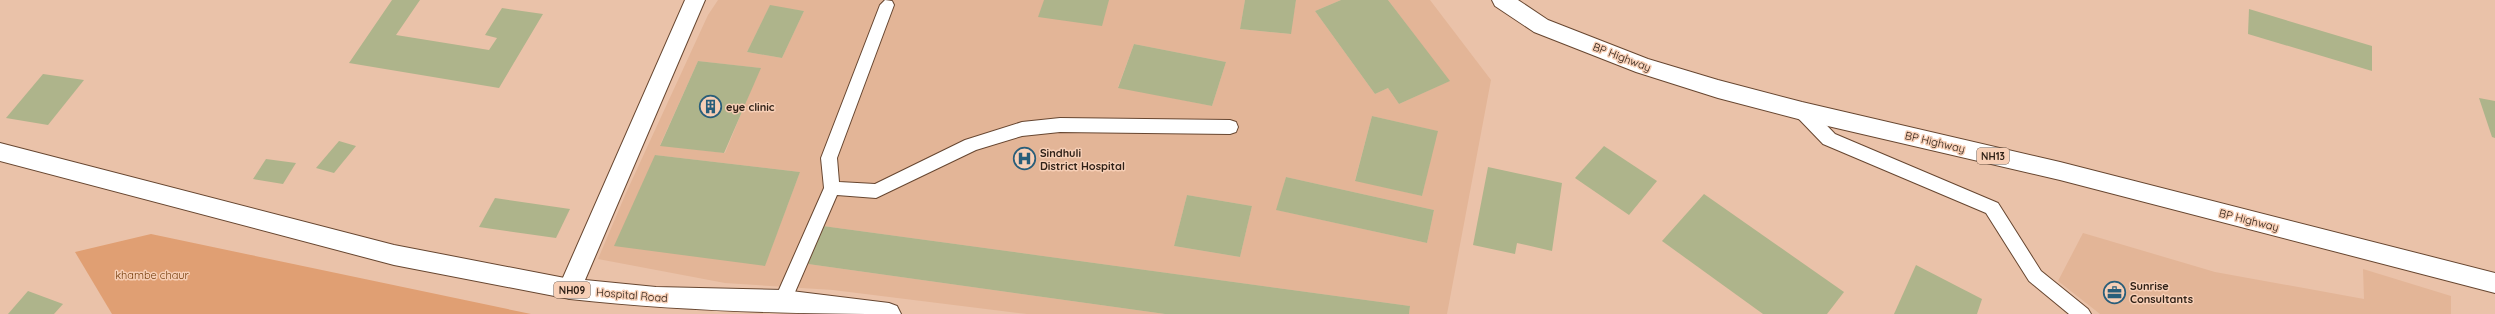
<svg xmlns="http://www.w3.org/2000/svg" width="2495" height="314" viewBox="0 0 2495 314" font-family="Quicksand,sans-serif">
  <rect width="100%" height="100%" fill="#eac2a9"/>
  <g fill="#e3b597" fill-rule="evenodd">
    <path d="M718 0H1245L1240 29 1290 34 1296 0H1341L1315 11 1375 94 1388 88 1399 104 1449 81 1388 0H1430L1491 80 1447 314H1409L1410 306 823 226 808 264 1165 314H1027L833 290 725 283 598 259 626 193 708 15ZM770 6 804 11 782 58 747 52ZM1134 44 1226 62 1212 106 1118 87ZM698 61 760 68 725 153 660 145ZM1372 116 1437 131 1422 196 1355 180ZM655 155 800 172 765 265ZM1286 177 1434 210 1427 243 1277 210ZM1187 195 1252 206 1240 257 1174 246Z"/>
    <path d="M2083 233 2215 272 2364 299 2363 269 2451 296V314H2100L2058 281Z"/>
  </g>
  <path fill="#e09f73" d="M151 234 531 314H112L75 252Z"/>
  <g fill="#aeb48b">
    <path d="M392 0H420L396 35 489 50 497 38 485 35 502 8 543 14 499 88 349 63Z"/>
    <path d="M1044 0H1109L1102 26 1038 17Z"/>
    <path d="M1245 0H1296L1291 34 1240 29Z"/>
    <path d="M1341 0H1388L1450 81 1399 104 1388 88 1375 94 1315 11Z"/>
    <path d="M770 5 804 11 782 58 747 52Z"/>
    <path d="M2249 9 2372 46V71L2248 34Z"/>
    <path d="M1134 44 1226 62 1212 106 1118 88Z"/>
    <path d="M698 61 761 68 724 153 660 146Z"/>
    <path d="M43 74 84 80 48 125 6 118Z"/>
    <path d="M2479 98 2495 101V138L2492 137Z"/>
    <path d="M1372 116 1438 131 1422 196 1355 181Z"/>
    <path d="M339 141 356 146 334 173 316 168Z"/>
    <path d="M1604 146 1657 181 1629 215 1575 178Z"/>
    <path d="M655 155 800 172 765 266 614 246Z"/>
    <path d="M266 159 296 163 283 184 253 179Z"/>
    <path d="M1488 167 1562 183 1552 251 1517 243 1515 254 1473 245Z"/>
    <path d="M1286 177 1434 210 1427 243 1276 210Z"/>
    <path d="M1704 194 1844 292 1827 314H1763L1662 241Z"/>
    <path d="M1187 195 1252 206 1240 257 1174 246Z"/>
    <path d="M495 198 570 209 556 238 479 227Z"/>
    <path d="M823 226 1410 306 1409 314H1165L808 264Z"/>
    <path d="M1916 265 1982 299 1977 314H1894Z"/>
    <path d="M28 291 63 304 54 314H8Z"/>
  </g>
  <g fill="none" stroke-linecap="round" stroke-linejoin="round">
    <defs>
      <g id="service">
        <path d="M885 0 892 1 894 5 837 158 839 182 875 184 965 140 1022 122 1060 118 1230 120 1236 122 1238 127 1236 132 1230 134 1060 132 1022 136 976 150 876 198 837 195 789 306 783 309 777 306 774 301 824 188 821 158 880 5Z"/>
        <path d="M1802 105 1808 106 1835 134 1998 203 2041 271 2088 309 2091 314H2069L2029 281 1986 213 1823 144 1796 116 1794 111 1796 106Z"/>
      </g>
      <path id="minor" d="M0 143 394 245 570 279 578 282 582 289 578 296 570 299 394 265 0 161Z"/>
      <path id="primary" d="M685 0H705L585 280 656 287 783 290 889 303 897 306 901 314C790 314 680 311 570 299L562 296 558 289Z"/>
      <path id="trunk" d="M1492 0H1518L1548 20 1648 59 1718 80 1802 102 2060 162 2495 273V293L2060 180 1802 120 1718 98 1636 72 1534 32 1495 6Z"/>
    </defs>
    <use href="#service" stroke="#674630" stroke-width="2"/>
    <use href="#minor" stroke="#674630" stroke-width="2"/>
    <use href="#primary" stroke="#674630" stroke-width="2"/>
    <use href="#trunk" stroke="#674630" stroke-width="2"/>
    <use href="#service" fill="#fff" fill-rule="evenodd"/>
    <use href="#minor" fill="#fff" fill-rule="evenodd"/>
    <use href="#primary" fill="#fff" fill-rule="evenodd"/>
    <use href="#trunk" fill="#fff" fill-rule="evenodd"/>
  </g>
  <defs>
    <symbol id="building-ring" viewBox="-11 -11 22 22"><circle r="9.5" fill="#f7cfb6" stroke="#295e7a" stroke-width="1.5"/><path d="M-4-6H4V6H1V3H-1V6H-4ZM-2.5-4.3h1.7v1.8h-1.7ZM.8-4.3h1.7v1.8H.8ZM-2.5-1h1.7V.8h-1.7ZM.8-1h1.7V.8H.8Z" fill="#295e7a"/></symbol>
    <symbol id="hospital-ring" viewBox="-11 -11 22 22"><circle r="9.5" fill="#f7cfb6" stroke="#295e7a" stroke-width="1.5"/><path d="M-5-5h3v3.5h4V-5h3V5h-3V1.5h-4V5h-3Z" fill="#295e7a"/></symbol>
    <symbol id="office-ring" viewBox="-11 -11 22 22"><circle r="9.5" fill="#f7cfb6" stroke="#295e7a" stroke-width="1.5"/><path d="M-6-3h4V-5.5h4V-3h4V5H-6ZM-1-4.5V-3h2v-1.5ZM-6 0V1H6V0Z" fill="#295e7a"/></symbol>
  </defs>
  <g fill-rule="evenodd">
    <use href="#building-ring" x="698" y="94" width="25" height="25"/>
    <use href="#hospital-ring" x="1012" y="146" width="25" height="25"/>
    <use href="#office-ring" x="2102" y="280" width="25" height="25"/>
  </g>
  <g text-anchor="middle" stroke-width="3" stroke-linejoin="round" paint-order="stroke">
    <g fill="#f7cfb6" stroke="#6b5547" stroke-width="1">
      <rect x="1977" y="148" width="32" height="16" rx="3"/>
      <rect x="554" y="282" width="36" height="16" rx="3"/>
    </g>
    <g font-size="10" font-weight="bold" fill="#2f2117">
      <text x="1993" y="160">NH13</text>
      <text x="572" y="294">NH09</text>
    </g>
    <g font-size="11" fill="#2f2117" stroke="#f7cfb6">
      <text transform="translate(1622 57) rotate(21)" y="4">BP Highway</text>
      <text transform="translate(1935 142) rotate(13)" y="4">BP Highway</text>
      <text transform="translate(2249 220) rotate(14)" y="4">BP Highway</text>
      <text transform="translate(632 295) rotate(5)" y="4">Hospital Road</text>
    </g>
    <g font-size="11" font-weight="bold" fill="#2f2117" stroke="#f7cfb6" text-anchor="start">
      <text x="726" y="111">eye clinic</text>
      <text x="1040" y="157">Sindhuli<tspan x="1040" dy="13">District Hospital</tspan></text>
      <text x="2130" y="290">Sunrise<tspan x="2130" dy="13">Consultants</tspan></text>
    </g>
    <g font-size="11" fill="#733a08" stroke="#f7cfb6">
      <text x="152" y="279">khambe chaur</text>
    </g>
  </g>
</svg>
